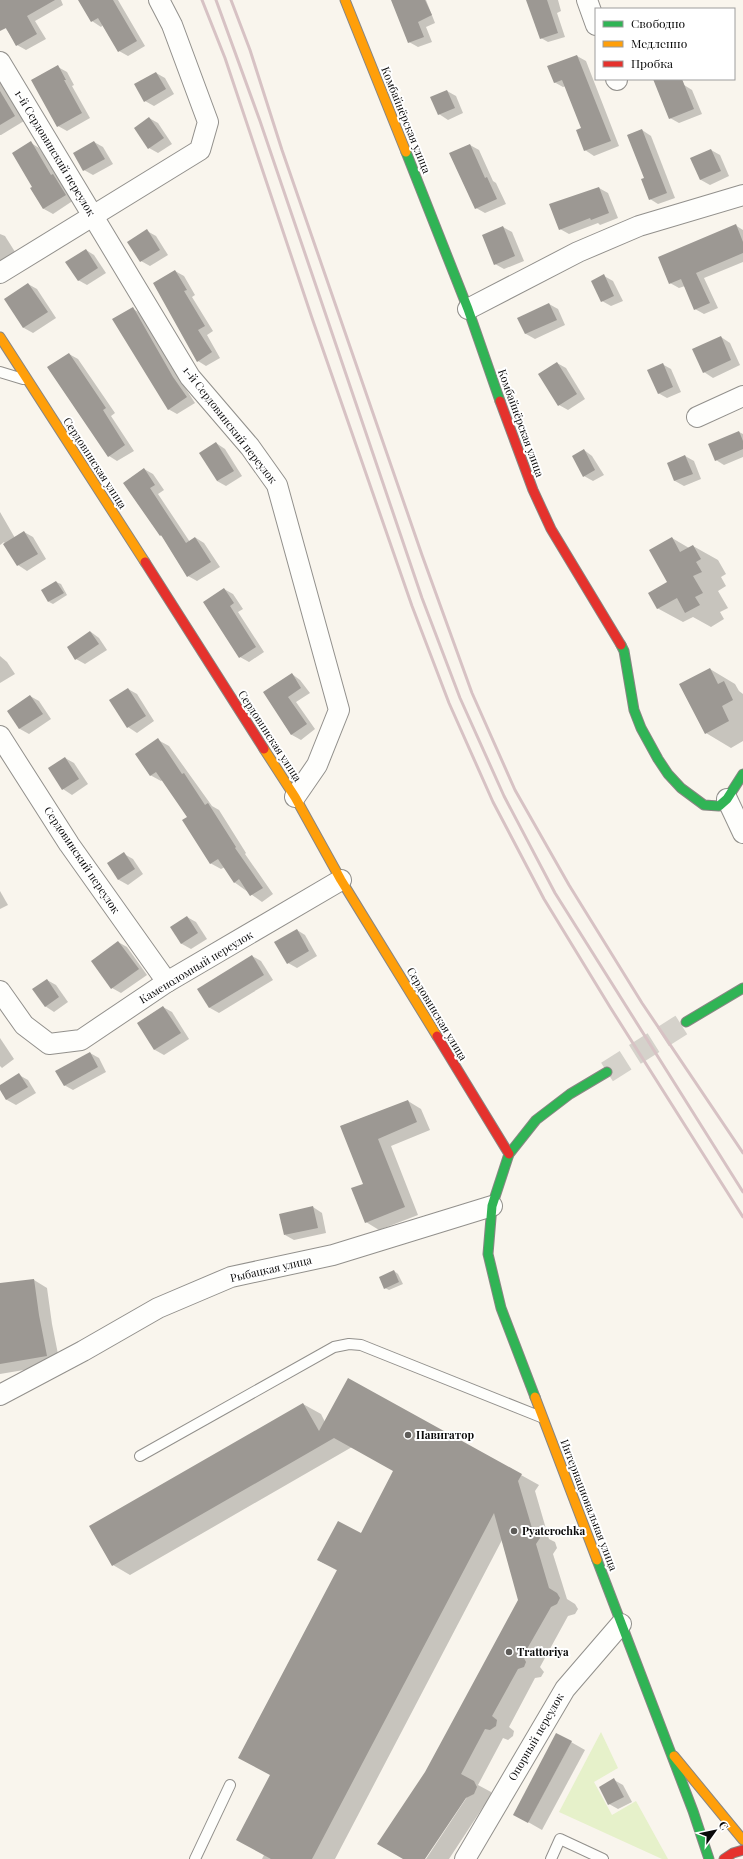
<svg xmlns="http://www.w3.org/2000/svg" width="743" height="1859" viewBox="0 0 743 1859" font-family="'Playfair Display',serif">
  <rect width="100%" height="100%" fill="#f9f5ed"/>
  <path fill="#e6f1ca" d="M601 1732 618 1768 594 1782 612 1815 636 1801 668 1859H662L559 1812Z"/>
  <g fill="#0003">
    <path d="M0 0H61L63 5 35 21 46 39 26 50 17 45 0 20Z"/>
    <path d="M91 0H118L145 46 128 56 119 51 103 25 101 27 92 21Z"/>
    <path d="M392 0H426L435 23 426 27 432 42 418 47 409 42Z"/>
    <path d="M530 0H558L561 11 557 13 565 37 548 42 541 38Z"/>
    <path d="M577 56 586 61 619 146 594 156 585 150 583 128 566 86 563 87 554 82Z"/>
    <path d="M58 67 67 72 74 85 72 86 90 118 67 131 58 126Z"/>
    <path d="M156 73 165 78 174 94 154 106 145 101Z"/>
    <path d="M0 82 24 121 1 135H0Z"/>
    <path d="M684 85 692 90 702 114 679 123 670 118Z"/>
    <path d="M447 91 456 96 463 113 448 120 439 114Z"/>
    <path d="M149 118 158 123 172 144 158 153 149 148Z"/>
    <path d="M642 130 651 136 675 198 658 204 650 199 645 179Z"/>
    <path d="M94 142 103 147 113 164 93 175 84 170Z"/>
    <path d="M31 143 39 148 74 200 53 214 44 209 32 189 34 187Z"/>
    <path d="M470 145 479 150 493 181 496 183 506 204 485 213 476 208Z"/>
    <path d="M711 150 720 155 729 176 710 185 701 180 692 159Z"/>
    <path d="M599 188 608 193 618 218 600 225 598 223 569 234 560 229Z"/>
    <path d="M735 225 743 230V262L704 278 718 308 704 314 695 309 685 286 679 288 670 283Z"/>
    <path d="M503 227 512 232 524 261 504 269 495 264Z"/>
    <path d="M147 231 156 236 168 255 150 266 141 261Z"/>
    <path d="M0 234 5 236 17 255 0 266Z"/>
    <path d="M86 250 94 255 106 273 87 285 78 280Z"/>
    <path d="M175 271 184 276 195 295 192 297 213 331 207 335 220 358 206 366 198 361Z"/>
    <path d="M604 276 613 281 623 301 611 306 602 301Z"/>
    <path d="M28 284 37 289 56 318 33 333 24 328 5 299Z"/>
    <path d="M549 304 558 309 565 325 535 339 526 334 519 318Z"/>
    <path d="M133 309 142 314 182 383 195 403 177 414 168 409Z"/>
    <path d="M721 337 730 343 740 365 713 378 704 372Z"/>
    <path d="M69 354 78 359 115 413 111 416 134 451 117 461 109 456Z"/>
    <path d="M557 363 566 368 585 399 568 410 559 405Z"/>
    <path d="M662 364 671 369 681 392 667 398 658 393Z"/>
    <path d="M739 432 743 434V457L724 465 716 460Z"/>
    <path d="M216 443 225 449 242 476 226 486 217 481Z"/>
    <path d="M584 450 592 456 604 475 593 481 584 476Z"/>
    <path d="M685 456 694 461 701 479 684 486 675 481 668 463Z"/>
    <path d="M144 469 153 474 164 490 158 494 190 542 196 538 204 543 220 567 197 581 188 576 163 537 160 535Z"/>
    <path d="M0 512 15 538 24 532 33 537 46 559 27 571 18 565 4 542 0 545Z"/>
    <path d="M672 538 689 548 693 546 718 560 726 574 721 577 726 586 718 591 728 608 720 612 724 619 711 627 693 617 683 622 657 608 669 582Z"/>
    <path d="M56 582 61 584 67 595 53 604 49 602Z"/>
    <path d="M224 589 233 594 243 609 238 612 264 652 249 662 240 657Z"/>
    <path d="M91 632 99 638 107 650 85 664 76 659Z"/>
    <path d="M0 656 7 662 15 674 0 683Z"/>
    <path d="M710 669 735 684 739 691 743 694V741L731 748 706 733Z"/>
    <path d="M292 674 300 680 310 693 296 702 315 729 301 740 292 735 283 722Z"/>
    <path d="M128 689 137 694 154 721 137 733 128 727Z"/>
    <path d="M30 696 39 701 51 719 29 734 20 729 8 711Z"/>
    <path d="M158 740 169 746 212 806 219 810 246 853 245 854 273 894 262 902 234 882 225 867 221 869 210 863 188 817 163 780 161 781 150 775Z"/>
    <path d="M65 758 74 763 88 784 72 795 63 789Z"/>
    <path d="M124 854 133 859 143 874 128 885 119 880 108 864Z"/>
    <path d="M0 891 8 905 0 909Z"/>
    <path d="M187 917 196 922 207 939 191 949 182 944 171 927Z"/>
    <path d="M297 930 305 935 317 956 297 968 288 963Z"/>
    <path d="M118 942 127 947 147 975 121 993 112 988Z"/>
    <path d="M252 956 261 961 273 980 219 1013 210 1008 199 989Z"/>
    <path d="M47 980 56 985 68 1002 54 1012 45 1006Z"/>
    <path d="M163 1007 172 1012 189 1039 164 1055 155 1050 138 1023Z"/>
    <path d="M0 1038 14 1059 2 1068 0 1066Z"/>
    <path d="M90 1053 99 1058 106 1072 73 1090 64 1085Z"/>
    <path d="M19 1075 28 1080 36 1093 16 1105 7 1100 0 1086Z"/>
    <path d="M408 1101 421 1109 430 1130 391 1146 418 1215 379 1230 366 1222 364 1184 341 1126Z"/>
    <path d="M313 1207 322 1213 326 1233 294 1240 285 1235Z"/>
    <path d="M394 1271 398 1274 403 1284 389 1290 385 1288Z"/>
    <path d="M34 1280 47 1288 52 1324 60 1364 0 1374V1284Z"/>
    <path d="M303 1404 321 1414 325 1422 521 1475 539 1485 535 1491 549 1539 555 1542 557 1548 553 1554 567 1599 575 1604 578 1609 575 1614 568 1616 540 1667 544 1672 541 1677 535 1678 509 1727 514 1731 513 1736 508 1740 503 1738 478 1785 491 1792 494 1798 491 1804 483 1807 449 1859H426L469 1794 468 1793 424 1859H405L426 1773 519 1600 502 1540 335 1859H262L264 1855 271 1775 338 1571 318 1560 361 1534 395 1471 352 1447 130 1575 113 1565Z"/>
    <path d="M571 1742 585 1750 542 1830 528 1822Z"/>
    <path d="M614 1780 623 1785 632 1802 618 1809 609 1804Z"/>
  </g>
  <g fill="#9c9893">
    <path d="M0 0H55L27 16 37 34 16 46 6 28 0 31Z"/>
    <path d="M78 0H113L137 41 118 52 98 18 91 22Z"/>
    <path d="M391 0H425L432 15 418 22 424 37 408 43Z"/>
    <path d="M526 0H547L558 33 540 39Z"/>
    <path d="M577 55 611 141 584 151 576 130 581 128 562 80 554 83 547 66Z"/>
    <path d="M58 65 66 80H64L82 113 57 127 31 80Z"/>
    <path d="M156 72 166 89 144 102 134 84Z"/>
    <path d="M653 79H682L694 109 669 119Z"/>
    <path d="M447 90 455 108 438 115 430 97Z"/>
    <path d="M0 91 15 116 0 125Z"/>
    <path d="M149 117 164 138 148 149 134 128Z"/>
    <path d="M642 129 667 193 649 200 641 179 644 178 627 135Z"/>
    <path d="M31 141 51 175 53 174 66 195 43 209 30 188 32 187 12 153Z"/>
    <path d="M94 141 105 159 83 171 73 153Z"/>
    <path d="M470 144 485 178 487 177 497 199 475 209 449 153Z"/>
    <path d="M711 149 721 171 700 180 690 158Z"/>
    <path d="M599 187 609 213 591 220 590 218 559 230 549 204Z"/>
    <path d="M736 224 743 242V253L696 273 710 303 694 310 681 279 669 284 658 257Z"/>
    <path d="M503 226 515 256 494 265 482 235Z"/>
    <path d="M147 229 160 250 140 262 127 242Z"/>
    <path d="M86 249 98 268 78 281 65 262Z"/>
    <path d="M175 270 187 290 184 291 205 326 198 330 212 352 197 362 153 283Z"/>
    <path d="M604 274 614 296 601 302 591 281Z"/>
    <path d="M28 283 48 312 23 328 4 299Z"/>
    <path d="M549 303 557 320 525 334 517 318Z"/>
    <path d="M133 307 173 377 187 397 168 410 112 319Z"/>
    <path d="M721 336 731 360 703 373 692 349Z"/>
    <path d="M69 353 106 408 103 410 125 445 108 457 47 367Z"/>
    <path d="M557 362 577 394 558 406 538 374Z"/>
    <path d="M663 363 673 387 658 394 647 370Z"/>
    <path d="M739 431 743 441V449L715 461 708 444Z"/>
    <path d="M216 442 234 471 217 481 199 453Z"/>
    <path d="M584 449 595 470 583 477 572 456Z"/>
    <path d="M685 455 693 474 674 481 667 463Z"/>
    <path d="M144 468 155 485 150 488 186 543 195 537 211 562 187 577 161 535 160 536 123 483Z"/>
    <path d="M24 531 38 554 17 566 3 544Z"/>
    <path d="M672 537 680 552 693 545 701 559 696 562 702 572 693 576 703 593 695 597 700 605 685 613 677 598 657 609 648 593 667 582 649 550Z"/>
    <path d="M56 581 64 593 48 602 41 590Z"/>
    <path d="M224 588 234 603 230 606 256 647 239 658 203 602Z"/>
    <path d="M90 631 99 644 75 660 67 647Z"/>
    <path d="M710 668 718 684 724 681 733 700 722 706 729 721 705 734 679 684Z"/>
    <path d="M292 673 301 688 288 697 307 724 291 735 263 692Z"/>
    <path d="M128 688 146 716 127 728 109 700Z"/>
    <path d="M30 695 43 714 19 729 7 711Z"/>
    <path d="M158 738 182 774 184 773 205 805 208 803 236 847 235 848 263 888 250 896 239 879 234 883 218 859 210 864 182 820 187 817 156 772 150 776 135 754Z"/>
    <path d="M65 757 79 779 62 790 48 768Z"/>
    <path d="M124 852 135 869 118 880 107 863Z"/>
    <path d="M187 916 198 933 181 944 170 927Z"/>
    <path d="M297 929 309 951 287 964 274 942Z"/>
    <path d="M118 941 139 969 111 989 91 961Z"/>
    <path d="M252 955 264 975 209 1008 197 989Z"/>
    <path d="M47 979 59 997 45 1007 32 989Z"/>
    <path d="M163 1006 181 1033 154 1050 137 1023Z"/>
    <path d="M90 1052 98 1067 64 1086 55 1071Z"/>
    <path d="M19 1073 28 1087 6 1100 0 1090V1085Z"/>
    <path d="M408 1100 417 1122 378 1139 405 1207 365 1223 351 1188 363 1184 340 1126Z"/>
    <path d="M313 1206 318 1228 284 1235 279 1214Z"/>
    <path d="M394 1270 399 1282 384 1289 379 1277Z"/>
    <path d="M34 1279 39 1315 47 1356 0 1364V1283Z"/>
    <path d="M348 1378 522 1474 518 1481 532 1528 538 1531 540 1538 536 1544 549 1588 557 1593 560 1598 557 1604 551 1607 523 1656 526 1662 524 1667 518 1669 492 1716 497 1720 496 1726 490 1730 485 1729 461 1774 474 1781 477 1787 474 1794 466 1798 425 1859H403L377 1844 425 1772 518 1600 494 1513 312 1859H271L236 1840 270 1775 238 1758 337 1570 317 1560 338 1521 361 1533 393 1471 334 1438 112 1566 89 1526 303 1403 319 1431Z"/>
    <path d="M556 1733 572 1741 528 1823 513 1815Z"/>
    <path d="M614 1778 624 1797 608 1805 599 1787Z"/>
  </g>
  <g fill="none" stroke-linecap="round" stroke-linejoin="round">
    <path stroke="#d5d2cb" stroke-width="22" stroke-dasharray="22 11" stroke-linecap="butt" d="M607 1072 686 1022"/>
    <defs>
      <g id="lane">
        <path d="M0 372 23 379"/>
        <path d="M140 1456 334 1347 349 1344 361 1345 541 1417"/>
        <path d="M195 1859 230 1785"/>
        <path d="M551 1859 560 1839 603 1859"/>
      </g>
      <g id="street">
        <path d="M587 0 596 25"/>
        <path d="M0 62 190 377 250 447 277 485 339 710 317 765 295 797"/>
        <path d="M616 79 617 80"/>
        <path d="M0 273 200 150 208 122 172 25 159 0"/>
        <path d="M468 309 578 252 639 226 743 195"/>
        <path d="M697 417 743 396"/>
        <path d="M0 736 69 844 167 982"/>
        <path d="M727 799 743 833"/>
        <path d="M0 991 24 1025 49 1044 81 1040 167 982 341 880"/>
        <path d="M0 1395 83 1351 158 1308 231 1277 333 1255 492 1206"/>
        <path d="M465 1859 565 1689 621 1624"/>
      </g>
      <g id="fast">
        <path d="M406 152 468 309 500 401"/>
        <path d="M621 645 624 651 634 710 641 728 658 759 668 774 681 788 704 805 719 806 727 799 743 774"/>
        <path d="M686 1022 743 988"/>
        <path d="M535 1397 501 1308 488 1254 492 1206 509 1154 536 1120 570 1094 607 1072"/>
        <path d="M597 1560 693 1811 709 1859"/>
      </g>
      <g id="slow">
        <path d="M345 0 406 152"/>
        <path d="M0 337 145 562"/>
        <path d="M264 749 295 797 341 880 437 1036"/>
        <path d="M535 1397 597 1560"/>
        <path d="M674 1756 743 1840"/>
      </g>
      <g id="jam">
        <path d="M500 401 533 490 551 529 621 645"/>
        <path d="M145 562 264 749"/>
        <path d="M437 1036 509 1154"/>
        <path d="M724 1859 733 1853 743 1850"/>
      </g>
    </defs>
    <use href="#lane" stroke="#92908c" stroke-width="12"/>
    <use href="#street" stroke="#92908c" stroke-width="22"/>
    <use href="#fast" stroke="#888683" stroke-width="11"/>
    <use href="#slow" stroke="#888683" stroke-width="11"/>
    <use href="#jam" stroke="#888683" stroke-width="11"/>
    <use href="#lane" stroke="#fefefc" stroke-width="10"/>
    <use href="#street" stroke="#fefefc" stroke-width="20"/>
    <use href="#fast" stroke="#30b455" stroke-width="9"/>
    <use href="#slow" stroke="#ff9f0a" stroke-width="9"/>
    <use href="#jam" stroke="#e5322d" stroke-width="9"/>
    <g stroke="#d7c2c4" stroke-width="3">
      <path d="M202 0 225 58 312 318 412 606 449 703 493 802 544 899 610 1007 743 1217"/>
      <path d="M216 0 260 121 422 598 460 698 504 796 555 893 743 1192"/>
      <path d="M231 0 250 50 282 150 422 555 472 693 515 790 569 885 642 1003 743 1153"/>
    </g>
  </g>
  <g fill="#5e5c59" stroke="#fff" stroke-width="1.5">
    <circle cx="408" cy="1435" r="4"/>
    <circle cx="514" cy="1531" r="4"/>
    <circle cx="509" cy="1652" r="4"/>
  </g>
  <g text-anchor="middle" stroke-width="4" stroke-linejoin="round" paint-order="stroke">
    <g font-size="11" fill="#0a0a0a" stroke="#fff">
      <text transform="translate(406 120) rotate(68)" y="4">Комбайнёрская улица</text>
      <text transform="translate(55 153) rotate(59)" y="4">1-й Сердовинский переулок</text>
      <text transform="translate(521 423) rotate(70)" y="4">Комбайнёрская улица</text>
      <text transform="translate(230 425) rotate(52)" y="4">1-й Сердовинский переулок</text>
      <text transform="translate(95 463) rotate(57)" y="4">Сердовинская улица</text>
      <text transform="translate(270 736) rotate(57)" y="4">Сердовинская улица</text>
      <text transform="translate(82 860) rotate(56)" y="4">Сердовинский переулок</text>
      <text transform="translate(196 967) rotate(-31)" y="4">Каменоломный переулок</text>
      <text transform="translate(437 1014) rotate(59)" y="4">Сердовинская улица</text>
      <text transform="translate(271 1269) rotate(-13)" y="4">Рыбацкая улица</text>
      <text transform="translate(589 1505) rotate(69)" y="4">Интернациональная улица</text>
      <text transform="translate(536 1737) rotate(-60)" y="4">Опорный переулок</text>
    </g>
    <g font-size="11" font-weight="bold" fill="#0a0a0a" stroke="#fff" text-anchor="start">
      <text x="416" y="1439">Навигатор</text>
      <text x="522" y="1535">Pyaterochka</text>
      <text x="517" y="1656">Trattoriya</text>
    </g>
  </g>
  <rect x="595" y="8" width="140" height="72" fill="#ffffff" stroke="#9d9d9d"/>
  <rect x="603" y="21" width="20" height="6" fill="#30b455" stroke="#9d9d9d"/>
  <text x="631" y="28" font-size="12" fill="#0a0a0a">Свободно</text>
  <rect x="603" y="41" width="20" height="6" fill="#ff9f0a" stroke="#9d9d9d"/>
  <text x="631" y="48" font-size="12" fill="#0a0a0a">Медленно</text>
  <rect x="603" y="61" width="20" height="6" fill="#e5322d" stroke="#9d9d9d"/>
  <text x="631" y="68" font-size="12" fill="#0a0a0a">Пробка</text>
  <g transform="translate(715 1831) rotate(57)" stroke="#ffffff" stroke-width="3" paint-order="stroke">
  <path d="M0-3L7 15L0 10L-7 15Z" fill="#0a0a0a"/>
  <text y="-6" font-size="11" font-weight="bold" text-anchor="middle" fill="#0a0a0a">С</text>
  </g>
</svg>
